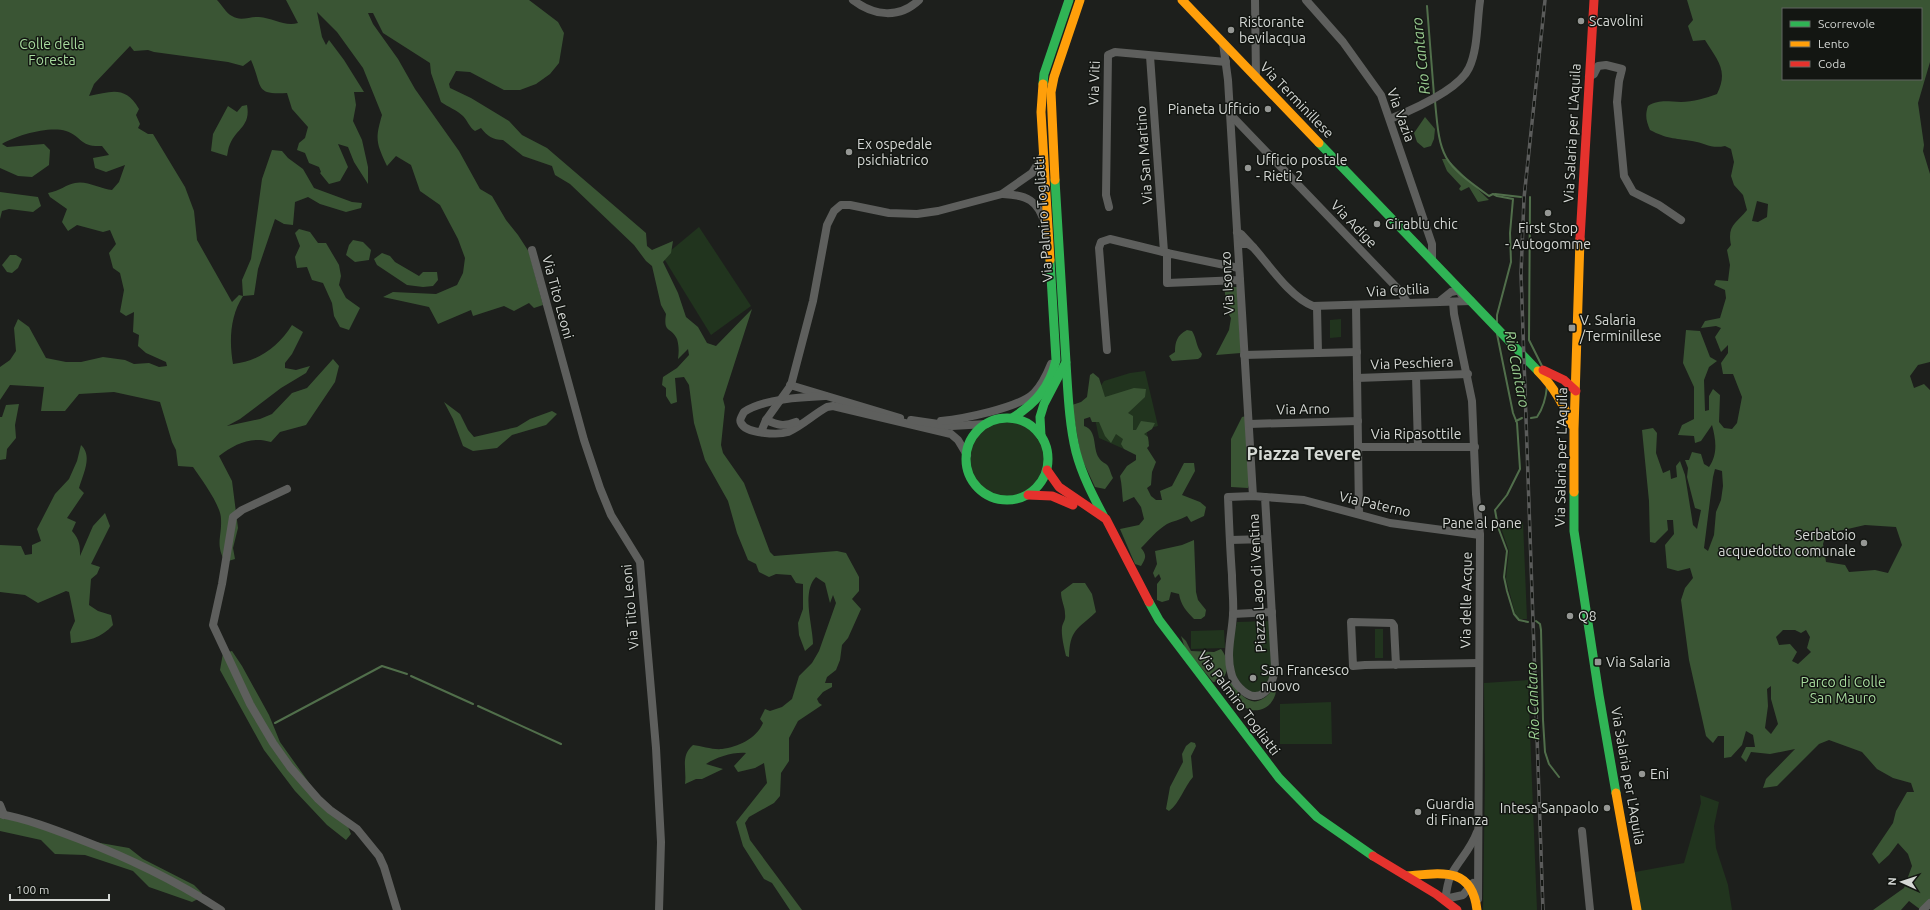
<svg xmlns="http://www.w3.org/2000/svg" width="1930" height="910" viewBox="0 0 1930 910" font-family="Ubuntu,sans-serif">
  <rect width="100%" height="100%" fill="#1d1f1c"/>
  <g fill="#21341e">
    <path d="M699 227 751 306 711 335 663 257Z"/>
    <path d="M1341 319V337L1330 338V320Z"/>
    <path d="M1145 371 1158 426 1146 429 1149 443 1124 449 1099 438 1091 400 1104 381 1130 373Z"/>
    <circle cx="1007" cy="459" r="38"/>
    <path d="M1523 522 1527 619H1519L1515 613 1506 579 1509 551 1500 525Z"/>
    <path d="M1269 621C1270 637 1280 689 1257 693 1255 694 1251 693 1248 692L1233 673 1231 647 1237 622Z"/>
    <path d="M1383 629V658H1375V629Z"/>
    <path d="M1224 630 1225 648 1191 649V631Z"/>
    <path d="M1528 680 1537 910H1483L1485 775 1484 683Z"/>
    <path d="M1331 702 1332 744H1280V704Z"/>
    <path d="M1700 795 1719 802 1714 826 1716 848 1728 885 1732 910H1641L1635 872 1684 863 1701 803Z"/>
  </g>
  <g fill="#3a5534" fill-rule="evenodd">
    <path d="M0 0H217C222 5 226 13 232 16 241 22 250 16 259 17 273 18 285 27 298 23L286 0H529L558 22 564 33 559 63 550 74 536 84 520 90H504L470 72 456 71 449 84 450 88 471 98 509 121 522 135 547 148 646 233 647 246 652 250 673 241 671 253 663 262 678 293 686 317 698 327 707 343 716 346 752 309 723 399 725 407 721 445 723 453 744 483 770 552 774 556 837 551 846 553 859 577V591L852 599 861 609 848 638 842 645 840 660 836 670 827 677 825 683H832V687L823 692 817 699 819 703 822 705 798 721 789 738V761L781 773 780 796 774 803 749 817 745 823 750 840 802 910H790L772 883 764 879 743 846 736 822 767 783 764 763 755 768 738 772 734 766 746 753C733 752 717 757 706 764L723 769 702 779H696L685 784C687 769 680 756 693 745 702 746 713 750 722 749 738 747 756 739 763 723L760 719 765 709 770 711 782 707 792 699 799 676 812 663 819 651 836 603 833 595 830 603 825 583 816 577C801 592 813 626 813 644L805 651 799 635 798 623 803 609V584L796 583 791 575 776 574 769 577 759 572 756 564 748 560 737 533 728 501 705 460 694 423 689 385 684 377 675 378 677 402 671 404 666 396V388L662 385 663 377 677 368 689 355 688 349 678 359C679 352 679 346 677 339 671 326 663 334 666 314L661 305 652 266 646 261 634 245 570 184 555 175 552 166 523 156 503 140C493 140 487 136 481 128L475 131C469 127 468 121 463 116 457 110 448 107 441 102L431 73 430 63 383 33 373 13H368L373 24 398 59 415 89 459 151 480 189 492 196 506 220 518 235 529 252 543 305 534 308 529 303 514 311 504 306 473 316 471 310 438 324 429 307 383 297 393 292 436 294 457 285 463 273 465 258 458 239 440 205 420 191 411 165 396 156 387 166C376 143 375 139 382 115L363 68 337 32 317 12 322 37 326 45 329 40 344 60 364 92H354L356 105 353 121 362 140 368 167V184L354 162 348 147 338 144 348 167 340 181 329 184 320 173 321 172 319 167 309 163 305 153 297 150 299 143 305 138 308 127 292 109 287 93C254 95 263 87 251 60L243 66 228 62 154 52 148 50 134 51 130 46 94 84 89 96C111 92 125 85 139 109L136 115 140 124 138 128 148 134H153L185 187 194 211 197 240 232 302 239 295 243 296C230 316 229 341 233 364 259 361 278 347 292 325L303 332 292 354 285 363V368L296 370 310 366 306 373 281 388 240 419 227 426 260 419 272 414 292 393 307 388 333 359 339 366 335 382 306 425 280 432 271 442C251 436 235 444 219 456L232 481 238 528 233 548 235 559 225 562C215 543 222 538 221 519 221 505 201 479 193 467L178 466 176 450 172 442 160 402 114 392 79 394 65 411H41L44 387 10 385 0 400V367L10 360 16 351 14 328 18 319 29 327 46 358 66 362H81L103 357 125 360 134 364 149 363 159 367 167 366 166 362 146 353 138 346 139 335 133 332 134 312 126 316 120 312 124 290 120 273 113 268 109 253 116 244 110 230 103 232 77 225 68 231 62 222 67 209 50 197 48 193C60 191 67 184 75 183 86 180 101 189 112 190L119 182 125 165 106 172 95 168 93 158 109 155 102 146C79 147 83 137 66 131 49 126 17 135 2 144L7 147 44 144 50 150 49 165 32 177 18 176 0 168Z"/>
    <path d="M1687 0H1930V62L1918 103 1924 145 1923 151 1930 174V362L1918 365 1910 376 1914 388 1924 384 1930 390V905L1921 910 1909 901 1901 910H1873L1904 888 1912 866 1908 854 1898 843 1889 855 1879 864 1872 854 1893 823 1896 811 1907 792H1914L1911 783 1893 778 1877 769 1862 752 1829 740 1819 744 1777 786 1763 788 1766 779 1795 749 1770 754 1751 752 1746 762 1741 757 1746 747H1755L1753 735 1746 731 1742 745 1731 757 1724 758V736H1718L1713 743 1706 736 1689 660 1681 600 1685 588 1693 578 1690 568 1678 571 1667 568 1665 545 1674 534 1673 520H1667L1668 530 1655 543 1650 542 1649 501 1642 430 1653 428 1657 433 1656 453 1663 473 1670 470 1671 479 1677 477 1676 466 1680 461 1685 475 1693 525 1697 529 1701 510 1695 508 1687 477 1688 468 1685 460H1689L1692 452 1701 454 1704 464 1709 467C1718 454 1716 440 1712 425L1701 441 1695 443 1694 436 1678 435 1682 425 1694 419V387L1683 363 1686 330 1700 331 1710 357 1717 361 1709 367 1704 380 1705 411 1709 410V396L1713 389 1720 395 1719 422 1724 428 1732 429 1737 423 1742 397 1733 374H1723L1721 363 1728 353V345L1721 352 1715 337 1721 328 1716 326 1701 328 1705 321 1720 318 1726 298 1725 290 1714 285 1716 280 1728 281 1730 265 1727 250 1731 245C1727 225 1736 224 1747 210L1743 195 1734 185 1731 176 1734 162 1731 149 1725 146C1711 149 1705 143 1692 141 1674 138 1667 139 1650 130 1646 121 1645 115 1648 106 1660 99 1668 102 1681 102 1693 102 1706 98 1717 94 1729 70 1717 60 1705 40L1693 41 1688 26 1693 20ZM1783 9H1921V79H1783ZM1757 201 1768 204 1767 217 1758 222 1752 221ZM1715 469 1722 471 1723 486 1721 500 1716 512 1714 535 1708 551 1704 548 1713 477ZM1865 525 1896 527 1902 545 1888 573 1875 570 1849 572 1845 565 1826 562 1823 544 1826 534ZM1783 630H1795L1801 633 1806 630 1810 637 1807 648 1811 652 1798 664 1792 661 1797 652 1790 644 1779 645 1776 637ZM1771 686V699L1778 724 1771 734 1765 728 1768 706 1767 689Z"/>
    <path d="M247 105C251 126 237 128 230 144 228 148 228 152 227 156L211 151 213 134 228 106 237 112 242 106Z"/>
    <path d="M1425 117 1435 129 1434 139 1431 146 1424 148 1417 142 1414 133Z"/>
    <path d="M272 150 282 151 288 158 303 169 314 188 352 202 362 203 361 208 346 212 320 204 308 197 295 202 293 225 284 224 275 219 258 269 254 295 243 296 242 280 251 259 262 179Z"/>
    <path d="M1442 159H1447L1489 200 1478 202 1469 187 1461 191 1459 189 1461 186 1447 171Z"/>
    <path d="M0 192 38 197 41 206 33 212 9 209 2 211 0 219Z"/>
    <path d="M299 229 310 232 318 243H326L339 265 341 276 339 285 346 298 360 308 349 330 340 327 334 316 332 303 323 283 312 280 307 267 297 268 295 257 300 246 295 233Z"/>
    <path d="M353 240 363 242 371 250 369 260 355 262 346 255 349 245Z"/>
    <path d="M382 253 390 256 395 262 419 276 423 272H437L438 280 433 286 423 287 407 285 377 265 374 259Z"/>
    <path d="M10 255H16L22 259 18 268 12 273 7 272 2 265Z"/>
    <path d="M1224 287H1237L1241 353 1216 355 1229 330 1231 318 1228 313Z"/>
    <path d="M1187 330 1192 331C1197 339 1196 347 1202 354L1201 357 1198 359 1172 361 1169 356 1175 352C1175 342 1177 335 1187 330Z"/>
    <path d="M1093 373 1099 378 1105 397 1134 388 1146 389 1145 397 1128 413 1133 416V430H1136L1141 421 1155 423 1152 429 1144 434 1148 437 1149 446 1147 448 1156 462 1152 472 1151 485 1147 488 1151 496 1156 500H1162L1160 491 1172 486 1184 463H1194L1195 471 1182 495 1200 502 1206 507 1204 516 1191 522 1187 516C1180 520 1173 521 1167 524 1157 530 1149 540 1141 548 1147 555 1146 558 1141 566L1135 564 1120 529 1139 525 1144 519 1141 507 1134 497 1123 502C1122 493 1122 485 1120 476L1127 466 1136 460V455L1124 449 1121 444 1123 439 1116 434 1111 443 1105 436 1099 422H1092L1090 417 1084 419V426C1098 431 1092 447 1099 458 1101 462 1106 463 1108 466 1110 469 1111 475 1113 478L1105 489 1095 487 1081 457 1072 405 1081 402 1087 397 1090 375Z"/>
    <path d="M444 402 460 414 468 430 474 437 517 427 530 419 552 411 557 414 546 425 512 435 497 448 473 451 463 446 453 419Z"/>
    <path d="M19 404 15 425 16 438 7 449 6 459 0 460V417H2L6 405Z"/>
    <path d="M1246 416 1250 483 1248 488 1231 487V439L1242 417Z"/>
    <path d="M81 445C93 456 83 474 79 488L84 493 67 518 76 522 72 531C80 540 80 546 80 556L93 526 105 513 110 526 91 564 100 567 97 574 91 579 89 605 98 611 111 615 113 625C101 638 88 641 71 643L70 632 75 621 69 592 66 591 38 603 25 595 0 592V545L21 546 25 555 32 554V545L41 541 37 529 55 494 69 479 77 461Z"/>
    <path d="M1194 540 1196 592 1198 600 1206 610 1205 616 1201 619H1194C1186 611 1181 605 1179 594L1171 592 1169 600 1162 602 1157 600V584L1161 579 1159 574 1155 578 1153 573 1157 564 1155 551 1182 545Z"/>
    <path d="M1073 583H1085L1092 594 1096 612C1077 630 1070 629 1069 657L1066 656C1064 647 1061 635 1062 627 1063 622 1066 620 1065 614 1065 606 1061 601 1061 592Z"/>
    <path d="M1181 636 1186 641 1191 651 1214 652 1221 649C1230 660 1231 680 1213 682L1185 648Z"/>
    <path d="M232 651 242 666 269 715 280 742 325 805 346 822 351 834 346 840 327 825 295 791 264 750 220 670 223 653Z"/>
    <path d="M1231 682C1247 704 1257 710 1276 686 1278 703 1260 717 1244 707 1237 703 1232 695 1228 688Z"/>
    <path d="M1191 742 1195 743 1196 746 1191 756 1193 777C1184 787 1180 803 1169 811L1166 809 1170 787 1183 762 1182 754 1186 746Z"/>
    <path d="M0 814 89 841 129 848 143 859 194 885 202 893 200 898 192 902 149 887 133 871 85 855 55 854 41 840 0 831Z"/>
  </g>
  <g fill="none" stroke-linecap="round" stroke-linejoin="round">
    <g stroke="#516f4b" stroke-width="2">
      <path d="M1427 6 1434 95"/>
      <path d="M1435 101C1440 159 1442 162 1489 196L1493 194 1497 196 1513 199 1510 233 1511 262 1497 315V322"/>
      <path d="M1495 194 1521 197"/>
      <path d="M1530 197 1529 340 1542 366"/>
      <path d="M1497 334 1513 413 1517 423 1520 469 1507 495 1495 510 1498 527 1507 551 1504 577 1507 591 1514 614 1519 620 1528 622"/>
      <path d="M1531 418 1537 417C1544 407 1546 398 1547 386"/>
      <path d="M1516 421 1522 418"/>
      <path d="M1536 621 1540 624 1541 630 1543 720 1545 752 1549 764 1559 777"/>
      <path d="M411 676 473 704"/>
      <path d="M478 706 561 744"/>
      <path d="M275 723 382 666 407 674"/>
    </g>
    <g stroke="#5e5f5d" stroke-width="8">
      <path d="M853 0C874 16 899 19 919 0"/>
      <path d="M1255 0 1256 78"/>
      <path d="M1306 0 1343 42 1381 95 1432 244V260"/>
      <path d="M1223 43 1228 80 1253 496"/>
      <path d="M1150 56 1164 252"/>
      <path d="M1589 77 1594 74 1598 66 1606 65 1622 69 1619 81 1617 102 1624 176 1633 192 1659 205 1681 220"/>
      <path d="M1230 114 1400 291 1407 302"/>
      <path d="M1390 119C1412 110 1459 90 1469 68 1478 50 1477 20 1480 1"/>
      <path d="M1003 194C1026 195 1039 200 1045 225"/>
      <path d="M1109 207 1106 195 1108 55 1115 52 1226 62"/>
      <path d="M1237 232 1241 234 1253 247 1248 244H1238"/>
      <path d="M1253 247C1270 266 1290 297 1313 306L1471 301"/>
      <path d="M532 250 584 440 600 488 611 515 640 562 656 748 661 842 659 910"/>
      <path d="M1239 268 1167 253V283L1240 280"/>
      <path d="M1441 300 1451 292 1460 290 1461 294"/>
      <path d="M1453 302 1454 314 1472 401 1476 494 1480 535 1478 899"/>
      <path d="M1356 305 1359 514"/>
      <path d="M1317 307 1318 353"/>
      <path d="M1107 350 1099 248 1101 242 1110 239 1167 253"/>
      <path d="M1244 355 1357 352"/>
      <path d="M1416 376 1418 447"/>
      <path d="M1357 378 1468 374"/>
      <path d="M790 385 900 418"/>
      <path d="M825 396C802 397 763 399 744 412 742 416 739 420 741 423 746 434 779 435 788 432 802 426 814 414 827 407L833 406 951 434 958 440 967 455"/>
      <path d="M766 420C778 425 783 427 796 422"/>
      <path d="M911 420 952 426 986 424"/>
      <path d="M941 421C962 419 1019 408 1034 393 1042 385 1047 374 1051 364"/>
      <path d="M1249 424 1358 421"/>
      <path d="M761 432 766 420 791 385 813 301 827 225 834 211 841 205H850L889 213 917 214 938 211 1002 194 1032 173 1043 155"/>
      <path d="M1358 447H1475"/>
      <path d="M287 489 242 510 233 517 222 584 213 625 250 704 273 743 290 767 318 799 330 810 357 829 379 856 384 867 397 910"/>
      <path d="M1253 496 1265 497 1275 667C1274 687 1259 708 1240 688 1236 684 1232 678 1231 672 1226 653 1232 634 1233 615 1234 602 1232 588 1232 575 1230 549 1229 523 1228 497Z"/>
      <path d="M1265 497 1304 500 1390 523 1480 535"/>
      <path d="M1230 540 1267 539"/>
      <path d="M1233 614 1272 612"/>
      <path d="M1396 665 1394 626 1392 623 1351 622 1353 666 1365 665 1479 663"/>
      <path d="M0 805 4 815"/>
      <path d="M0 814C27 819 53 829 79 839 129 858 176 881 221 910"/>
      <path d="M1582 831 1590 910"/>
      <path d="M1473 883 1463 895 1445 899C1447 891 1447 883 1451 875 1459 860 1471 849 1477 832"/>
      <path d="M1923 910 1930 903"/>
    </g>
    <g stroke="#30b455" stroke-width="9">
      <path d="M1043 84 1044 74 1069 0"/>
      <path d="M1319 143 1538 371"/>
      <path d="M1066 363C1068 393 1069 423 1076 452 1082 475 1093 496 1104 517"/>
      <path d="M1012 418C1035 404 1050 387 1056 360L1050 260"/>
      <circle cx="1007" cy="459" r="41"/>
      <path d="M1041 436 1040 417 1044 404 1066 362 1055 180"/>
      <path d="M1574 492V531L1599 695 1616 793"/>
      <path d="M1149 602 1159 620 1279 778 1317 817 1373 856"/>
    </g>
    <g stroke="#ff9f0a" stroke-width="9">
      <path d="M1182 0 1319 143"/>
      <path d="M1043 84 1041 112 1050 260"/>
      <path d="M1055 180 1051 92 1054 77 1080 0"/>
      <path d="M1538 371C1554 387 1563 404 1572 425"/>
      <path d="M1574 492V429L1580 239"/>
      <path d="M1616 793 1637 910"/>
      <path d="M1407 876C1441 873 1472 866 1477 910"/>
    </g>
    <g stroke="#e5322d" stroke-width="9">
      <path d="M1580 239 1594 0"/>
      <path d="M1543 370 1564 380 1576 391"/>
      <path d="M1047 470 1059 487 1106 519 1149 602"/>
      <path d="M1028 495 1052 496 1073 505"/>
      <path d="M1373 856 1436 894 1457 910"/>
    </g>
    <defs>
      <path id="rail" d="M1543 910 1521 274 1524 198 1545 0"/>
    </defs>
    <use href="#rail" stroke="#5b5c5b" stroke-width="3.5"/>
    <use href="#rail" stroke="#131612" stroke-width="2" stroke-dasharray="6" stroke-linecap="butt"/>
  </g>
  <g fill="#959794" stroke="#131612" stroke-width="1.5">
    <circle cx="1581" cy="21" r="4"/>
    <circle cx="1231" cy="30" r="4"/>
    <circle cx="1268" cy="109" r="4"/>
    <circle cx="849" cy="152" r="4"/>
    <circle cx="1248" cy="168" r="4"/>
    <circle cx="1548" cy="213" r="4"/>
    <circle cx="1377" cy="224" r="4"/>
    <rect x="1568" y="324" width="8" height="8" rx="2"/>
    <circle cx="1482" cy="508" r="4"/>
    <circle cx="1864" cy="543" r="4"/>
    <circle cx="1570" cy="616" r="4"/>
    <rect x="1594" y="658" width="8" height="8" rx="2"/>
    <circle cx="1253" cy="678" r="4"/>
    <circle cx="1642" cy="774" r="4"/>
    <circle cx="1607" cy="808" r="4"/>
    <circle cx="1418" cy="812" r="4"/>
  </g>
  <g text-anchor="middle" stroke-width="3" stroke-linejoin="round" paint-order="stroke">
    <g font-size="14" fill="#d5d8d5" stroke="#131612" text-anchor="start">
      <text x="1589" y="26">Scavolini</text>
      <text x="1239" y="27">Ristorante<tspan x="1239" dy="16">bevilacqua</tspan></text>
      <text x="1260" y="114" text-anchor="end">Pianeta Ufficio</text>
      <text x="857" y="149">Ex ospedale<tspan x="857" dy="16">psichiatrico</tspan></text>
      <text x="1256" y="165">Ufficio postale<tspan x="1256" dy="16">- Rieti 2</tspan></text>
      <text x="1385" y="229">Girablu chic</text>
      <text x="1548" y="233" text-anchor="middle">First Stop<tspan x="1548" dy="16">- Autogomme</tspan></text>
      <text x="1580" y="325">V. Salaria<tspan x="1580" dy="16">/Terminillese</tspan></text>
      <text x="1482" y="528" text-anchor="middle">Pane al pane</text>
      <text x="1856" y="540" text-anchor="end">Serbatoio<tspan x="1856" dy="16">acquedotto comunale</tspan></text>
      <text x="1578" y="621">Q8</text>
      <text x="1606" y="667">Via Salaria</text>
      <text x="1261" y="675">San Francesco<tspan x="1261" dy="16">nuovo</tspan></text>
      <text x="1650" y="779">Eni</text>
      <text x="1426" y="809">Guardia<tspan x="1426" dy="16">di Finanza</tspan></text>
      <text x="1599" y="813" text-anchor="end">Intesa Sanpaolo</text>
    </g>
    <g font-size="14" fill="#a6da9d" stroke="#131612">
      <text x="52" y="49">Colle della<tspan x="52" dy="16">Foresta</tspan></text>
      <text x="1843" y="687">Parco di Colle<tspan x="1843" dy="16">San Mauro</tspan></text>
    </g>
    <g font-size="14" fill="#d5d8d5" stroke="#131612">
      <text transform="translate(1094 83) rotate(-88)" y="5">Via Viti</text>
      <text transform="translate(1297 100) rotate(46)" y="5">Via Terminillese</text>
      <text transform="translate(1401 115) rotate(70)" y="5">Via Vazia</text>
      <text transform="translate(1572 133) rotate(-87)" y="5">Via Salaria per L'Aquila</text>
      <text transform="translate(1144 155) rotate(-94)" y="5">Via San Martino</text>
      <text transform="translate(1043 219) rotate(-94)" y="5">Via Palmiro Togliatti</text>
      <text transform="translate(1354 224) rotate(46)" y="5">Via Adige</text>
      <text transform="translate(1227 283) rotate(-93)" y="5">Via Isonzo</text>
      <text transform="translate(1398 290) rotate(-3)" y="5">Via Cotilia</text>
      <text transform="translate(558 297) rotate(75)" y="5">Via Tito Leoni</text>
      <text transform="translate(1412 363) rotate(-2)" y="5">Via Peschiera</text>
      <text transform="translate(1303 409) rotate(-1)" y="5">Via Arno</text>
      <text x="1416" y="439">Via Ripasottile</text>
      <text transform="translate(1561 457) rotate(-89)" y="5">Via Salaria per L'Aquila</text>
      <text transform="translate(1375 504) rotate(13)" y="5">Via Paterno</text>
      <text transform="translate(1257 583) rotate(-93)" y="5">Piazza Lago di Ventina</text>
      <text transform="translate(1466 600) rotate(-89)" y="5">Via delle Acque</text>
      <text transform="translate(630 607) rotate(-95)" y="5">Via Tito Leoni</text>
      <text transform="translate(1239 703) rotate(53)" y="5">Via Palmiro Togliatti</text>
      <text transform="translate(1628 776) rotate(80)" y="5">Via Salaria per L'Aquila</text>
    </g>
    <g font-size="15" font-style="italic" fill="#9ace91" stroke="#131612">
      <text transform="translate(1421 56) rotate(-96)" y="5">Rio Cantaro</text>
      <text transform="translate(1517 369) rotate(79)" y="5">Rio Cantaro</text>
      <text transform="translate(1533 701) rotate(-92)" y="5">Rio Cantaro</text>
    </g>
    <g font-size="18" font-weight="bold" fill="#d5d9d4" stroke="#131612">
      <text x="1304" y="460">Piazza Tevere</text>
    </g>
  </g>
  <rect x="1782" y="8" width="140" height="72" fill="#131612" stroke="#616460"/>
  <rect x="1790" y="21" width="20" height="6" fill="#30b455" stroke="#616460"/>
  <text x="1818" y="28" font-size="12" fill="#d5d8d5">Scorrevole</text>
  <rect x="1790" y="41" width="20" height="6" fill="#ff9f0a" stroke="#616460"/>
  <text x="1818" y="48" font-size="12" fill="#d5d8d5">Lento</text>
  <rect x="1790" y="61" width="20" height="6" fill="#e5322d" stroke="#616460"/>
  <text x="1818" y="68" font-size="12" fill="#d5d8d5">Coda</text>
  <g transform="translate(1902 882) rotate(273)" stroke="#131612" stroke-width="3" paint-order="stroke">
  <path d="M0-3L7 15L0 10L-7 15Z" fill="#d5d8d5"/>
  <text y="-6" font-size="11" font-weight="bold" text-anchor="middle" fill="#d5d8d5">N</text>
  </g>
  <path d="M10 894v6h99v-6" fill="none" stroke="#d5d8d5" stroke-width="2"/>
  <text x="16" y="894" font-size="12" fill="#d5d8d5" stroke="#131612" stroke-width="3" paint-order="stroke">100 m</text>
</svg>
